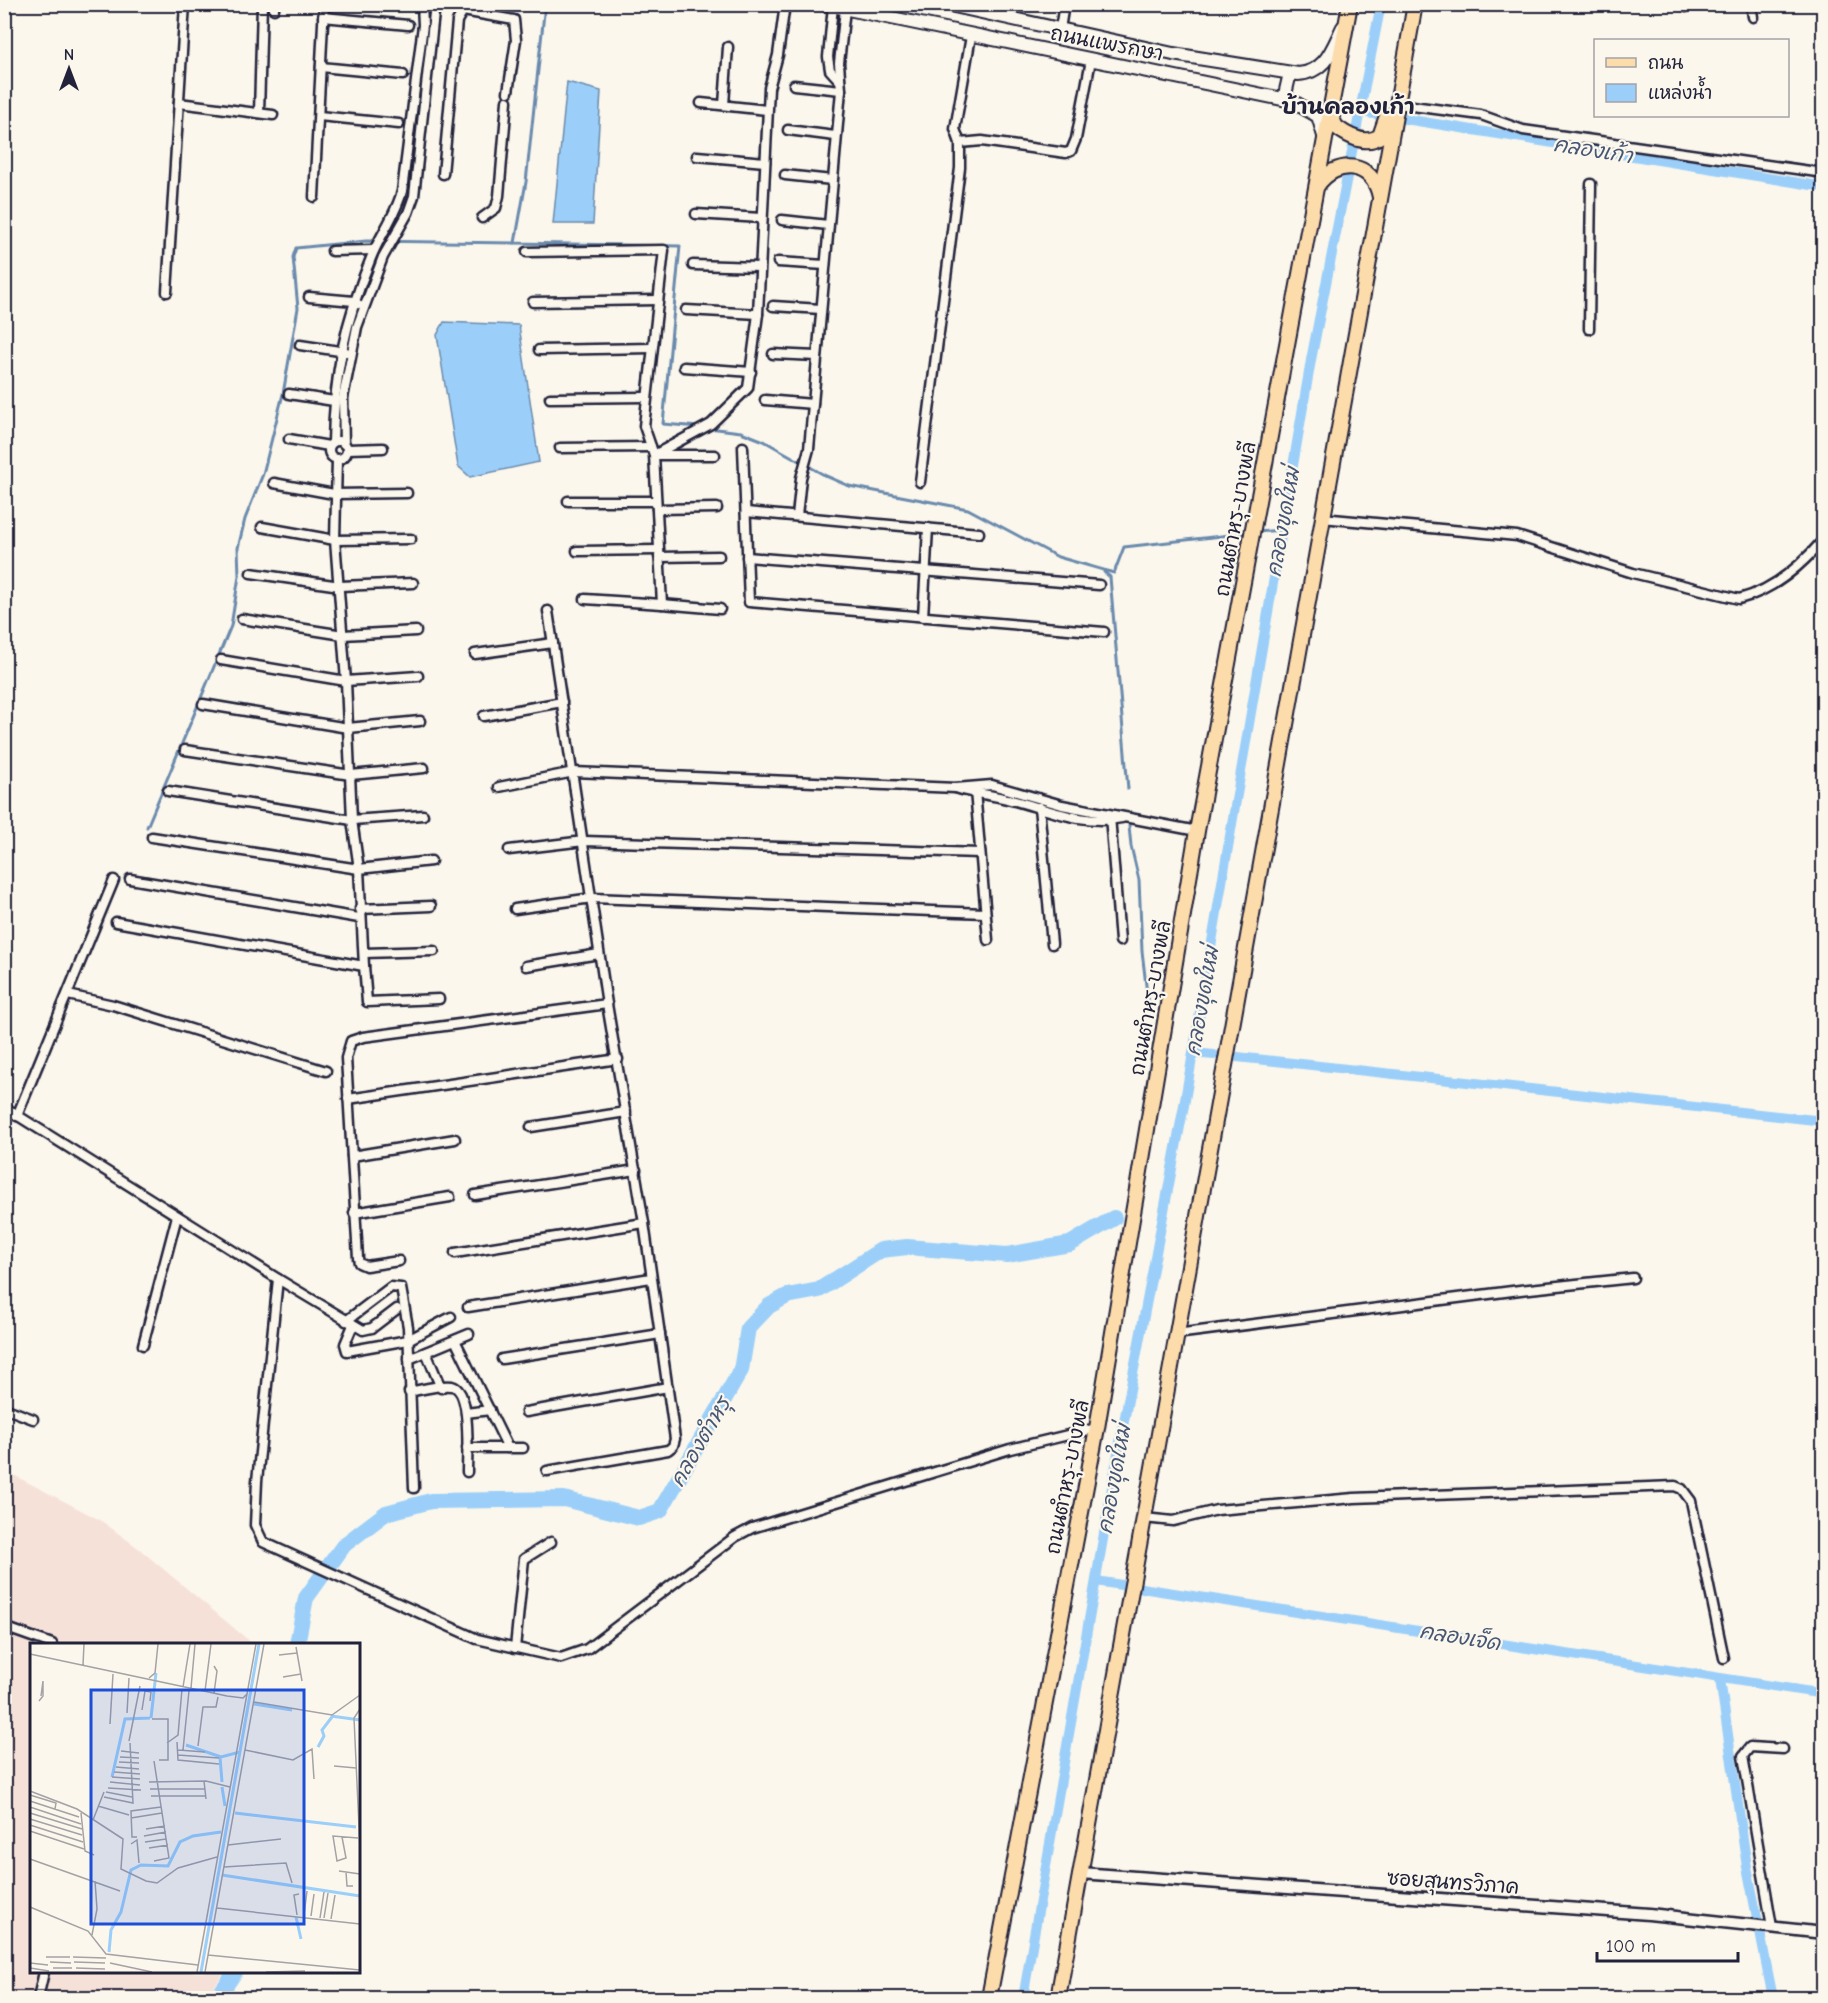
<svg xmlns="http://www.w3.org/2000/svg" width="1828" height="2003" viewBox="0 0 1828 2003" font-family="'Comic Neue','Playpen Sans Thai',sans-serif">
  <rect width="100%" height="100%" fill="#fbf7ec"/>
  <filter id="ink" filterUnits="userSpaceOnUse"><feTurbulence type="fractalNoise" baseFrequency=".0167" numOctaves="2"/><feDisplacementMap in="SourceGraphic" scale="12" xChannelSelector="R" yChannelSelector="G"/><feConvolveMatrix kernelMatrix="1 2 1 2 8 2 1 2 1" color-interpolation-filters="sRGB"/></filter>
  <g filter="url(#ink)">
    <path fill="#f6e1d8" d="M4 1470 100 1520 137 1547 253 1644H32V1972H224L207 1998H5Z"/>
    <g fill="#9bcff9" stroke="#6b8aad" stroke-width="1.5">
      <path d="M567 82 601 91 593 224H553Z"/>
      <path d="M444 322 519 325 539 462 470 477 458 466 437 335Z"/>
    </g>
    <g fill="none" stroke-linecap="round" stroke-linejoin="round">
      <g stroke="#6b8aad" stroke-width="3">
        <path d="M545 4 526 182 515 243 680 246 663 424 700 427"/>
        <path d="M709 428 741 432 764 441 826 476 849 486 968 509 1058 557 1114 573 1124 547 1248 533"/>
        <path d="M1257 532 1282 530"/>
        <path d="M1104 572 1110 577 1128 789"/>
        <path d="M1129 826 1131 846 1139 880 1142 951 1149 1011"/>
        <path d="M147 827 231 626 239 576 238 548 245 519 263 474 283 394 298 308 293 257 296 248 366 241 515 243"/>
      </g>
      <g stroke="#9bcff9" stroke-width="10">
        <path d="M1362 112 1824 187"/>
        <path d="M1193 1053 1214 1055"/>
        <path d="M1237 1057 1824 1121"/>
        <path d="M1096 1581 1824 1694"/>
        <path d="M1720 1679 1747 1867 1773 1998"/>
        <path d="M1023 1998 1118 1453 1185 1100 1311 360 1381 4"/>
      </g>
      <g stroke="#9bcff9" stroke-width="16">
        <path d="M297 1644 306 1598 344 1545 386 1513 431 1501 564 1499 639 1518 660 1511 741 1370 748 1328 769 1306 787 1296 819 1290 881 1250 907 1247 1007 1255 1070 1244 1114 1218"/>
        <path d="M217 1998 235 1972"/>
      </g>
      <defs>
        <g id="minor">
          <path d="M274 4V9"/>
          <path d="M1686 4V7"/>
          <path d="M1751 4 1753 17"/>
          <path d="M833 6 828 57 830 70 840 81"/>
          <path d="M323 17 408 25"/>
          <path d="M1060 29 1064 4"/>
          <path d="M321 67 403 75"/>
          <path d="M794 85 841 90"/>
          <path d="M179 103 273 115"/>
          <path d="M701 103 767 110"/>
          <path d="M1397 104 1481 115 1523 130 1824 173"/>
          <path d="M724 105 728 47"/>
          <path d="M259 113 262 4"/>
          <path d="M319 116 399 124"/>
          <path d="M788 130 835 136"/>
          <path d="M960 143 955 129 971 36"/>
          <path d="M697 156 765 162"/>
          <path d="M443 174 457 21 463 11 514 20 516 40 508 92"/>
          <path d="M785 175 832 180"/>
          <path d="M314 197 324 4"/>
          <path d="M696 214 761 218"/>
          <path d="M482 218 496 208 499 196 507 101"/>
          <path d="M782 220 828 225"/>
          <path d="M332 251 374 250"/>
          <path d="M527 252 664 250 644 426 654 455 662 604 585 599"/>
          <path d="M778 262 825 265"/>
          <path d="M693 265 759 267"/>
          <path d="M167 292 185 4"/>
          <path d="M309 297 354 301 358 304"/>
          <path d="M533 302 658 300"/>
          <path d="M773 306 821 309"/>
          <path d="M686 310 758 314"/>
          <path d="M1589 329 1591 184"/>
          <path d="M300 345 346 352"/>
          <path d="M539 350 652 348"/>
          <path d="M773 354 817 356"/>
          <path d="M684 367 751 372"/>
          <path d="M289 394 334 401"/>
          <path d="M550 398 646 397"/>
          <path d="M765 400 813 404"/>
          <path d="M289 439 329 446"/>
          <circle cx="338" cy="450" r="9"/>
          <path d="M333 442C334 374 345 321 371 258 380 235 396 215 402 191L423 25 422 4"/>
          <path d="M344 444 343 398 357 327 383 257 408 213 414 196 435 4"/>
          <path d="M743 447 749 602 1104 632"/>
          <path d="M560 448 651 447"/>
          <path d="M347 449 383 448"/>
          <path d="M654 455 711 424 748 388 758 314 769 88 778 55 785 4"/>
          <path d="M658 455H715"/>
          <path d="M920 482 960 168V143L982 141 1066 153 1071 151 1076 139 1091 60"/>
          <path d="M274 483 334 494 407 493"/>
          <path d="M568 501H656"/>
          <path d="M657 509 717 508"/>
          <path d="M746 512 979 533"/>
          <path d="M797 516 801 478 809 449 841 90 839 63 845 9"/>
          <path d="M1322 518 1517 536 1633 573 1739 599C1774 590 1801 566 1824 539"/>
          <path d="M262 527 335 540 411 539"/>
          <path d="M577 551 659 550"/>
          <path d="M659 557 719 556"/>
          <path d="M747 557 1099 585"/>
          <path d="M251 573 340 586 413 583"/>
          <path d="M662 604 720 609"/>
          <path d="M923 617 928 528"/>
          <path d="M242 619 343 635 416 631"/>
          <path d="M475 654 553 643"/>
          <path d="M221 660 346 681 418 676"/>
          <path d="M203 704 348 728 420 721"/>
          <path d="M484 716 562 702"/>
          <path d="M185 750 351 775 424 768"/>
          <path d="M499 787 574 772 956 788 992 785 1062 805 1197 831"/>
          <path d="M956 788C973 794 990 794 1007 799 1045 808 1082 826 1122 818"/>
          <path d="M168 791 352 820 423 815"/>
          <path d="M975 791 988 940"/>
          <path d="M1039 807 1052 944"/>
          <path d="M1110 816 1120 941"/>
          <path d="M152 837 359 869 431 861"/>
          <path d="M509 850 584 841 980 853"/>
          <path d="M130 879 359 918"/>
          <path d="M360 909 431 906"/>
          <path d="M515 909 592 898 985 913"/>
          <path d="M116 922 364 966 359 869 352 820 346 681 335 540 337 460"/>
          <path d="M364 953 434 951"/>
          <path d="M364 966 367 1002 439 999"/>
          <path d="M526 966 599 954"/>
          <path d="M68 995 113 1005 326 1071"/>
          <path d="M348 1099 618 1059"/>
          <path d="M4 1107 278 1279 257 1481 255 1525 263 1542 477 1639 561 1658 587 1649 735 1537 752 1528 1010 1449 1097 1428"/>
          <path d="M17 1116 114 880"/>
          <path d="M531 1127 626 1112"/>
          <path d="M352 1156 455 1139"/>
          <path d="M475 1195 636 1170"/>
          <path d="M354 1213 450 1197"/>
          <path d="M455 1253 644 1223"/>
          <path d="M399 1261 366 1266 359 1263 358 1258 346 1058 351 1041 363 1037 607 1004"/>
          <path d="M278 1279 363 1330 372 1328 397 1309"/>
          <path d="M468 1307 651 1278"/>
          <path d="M346 1321 391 1287 401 1288 408 1327 414 1488"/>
          <path d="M353 1325 345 1344 347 1351 408 1340 451 1317"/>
          <path d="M1176 1334 1520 1290 1633 1278"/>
          <path d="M455 1340 508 1448"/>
          <path d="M143 1345 177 1216"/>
          <path d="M426 1352 441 1388"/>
          <path d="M409 1359 469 1334"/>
          <path d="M502 1359 660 1334"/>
          <path d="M409 1392C421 1390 440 1384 452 1386 472 1390 467 1456 467 1472"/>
          <path d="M4 1408 33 1419"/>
          <path d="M526 1412 668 1387"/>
          <path d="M466 1413 490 1410"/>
          <path d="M467 1448H523"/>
          <path d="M547 1471 668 1450 673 1446 675 1439 644 1223 607 1004 548 611"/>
          <path d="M1144 1518 1173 1521 1217 1510 1354 1498 1675 1486 1682 1489 1691 1501 1724 1658"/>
          <path d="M4 1627 52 1644"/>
          <path d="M515 1648 524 1559 551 1542"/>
          <path d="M1772 1927 1743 1756 1750 1747 1783 1749"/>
          <path d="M38 1998 44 1972"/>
        </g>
        <path id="tertiary" d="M1080 1873 1649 1914 1824 1933"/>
        <g id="secondary">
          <path d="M824 4 1292 101 1318 116 1324 136"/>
          <path d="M945 4 1173 54 1298 74C1326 72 1332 49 1343 27"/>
          <path d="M1284 99 1290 73"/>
        </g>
        <g id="primary">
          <path d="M1333 110 1332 119 1336 127C1348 136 1366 146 1380 136L1387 116"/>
          <path d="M1317 186C1336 158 1373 161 1380 197"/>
          <path d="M989 1998 1097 1428 1197 831 1350 4"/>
          <path d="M1058 1998 1415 4"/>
        </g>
      </defs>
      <use href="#minor" stroke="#22223b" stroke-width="13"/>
      <use href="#tertiary" stroke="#22223b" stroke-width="15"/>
      <use href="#secondary" stroke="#22223b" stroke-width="16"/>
      <use href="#primary" stroke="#22223b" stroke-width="18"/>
      <use href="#minor" stroke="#fbf7ec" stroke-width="8"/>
      <use href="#tertiary" stroke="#fbf7ec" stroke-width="10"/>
      <use href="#secondary" stroke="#fbf7ec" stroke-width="12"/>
      <use href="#primary" stroke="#fddcac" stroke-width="14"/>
    </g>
  </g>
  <g text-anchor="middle" stroke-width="4.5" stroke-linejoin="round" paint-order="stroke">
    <g font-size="20" fill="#22223b" stroke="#fbf7ec">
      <text transform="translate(1107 43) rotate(11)" y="7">ถนนแพรกษา</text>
      <text transform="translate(1235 519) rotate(-80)" y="7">ถนนตำหรุ-บางพลี</text>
      <text transform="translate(1150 998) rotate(-80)" y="7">ถนนตำหรุ-บางพลี</text>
      <text transform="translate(1067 1477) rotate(-79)" y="7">ถนนตำหรุ-บางพลี</text>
      <text transform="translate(1453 1882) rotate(4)" y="7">ซอยสุนทรวิภาค</text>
    </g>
    <g font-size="21" font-style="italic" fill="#465674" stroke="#fbf7ec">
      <text transform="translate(1593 150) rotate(9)" y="7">คลองเก้า</text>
      <text transform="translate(1283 522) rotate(-80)" y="7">คลองขุดใหม่</text>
      <text transform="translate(1202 1001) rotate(-80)" y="7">คลองขุดใหม่</text>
      <text transform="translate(700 1442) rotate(-60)" y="7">คลองตำหรุ</text>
      <text transform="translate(1114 1479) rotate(-80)" y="7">คลองขุดใหม่</text>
      <text transform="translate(1460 1637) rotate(9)" y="7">คลองเจ็ด</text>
    </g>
    <g font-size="22" font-weight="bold" fill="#22223b" stroke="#fbf7ec">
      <text x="1348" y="114">บ้านคลองเก้า</text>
    </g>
  </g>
  <g transform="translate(30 1643)">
    <rect width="330" height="330" fill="#fbf7ec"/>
    <path fill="none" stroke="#9bcff9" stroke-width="3" d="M224 61 262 67M301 73 330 77M121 75 126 30M156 102 191 114 210 109M288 104 294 93 292 87 302 74M190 114 192 139M82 134 95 76 120 75M192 144 195 163M205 170 326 184M192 232 330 253M266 274 271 296M79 309 81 287 91 269 101 227 111 222 138 223 150 199 163 193 191 189M171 329 229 1"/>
    <path fill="none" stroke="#a4a2a5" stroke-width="1.5" d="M266 4 272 38M0 11 197 53 213 55 217 51M249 12 267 10M53 22 54 1M253 34 271 31M119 35 125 30 128 1M153 44 160 1M161 45 165 1M175 48 181 1M184 50 187 28 184 23M9 58 13 53V38L11 53M224 59 302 72 330 52M330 66 324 75 330 206M112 67 115 48 121 49 120 58M97 70 99 35M122 76H138V117H129M80 81 83 31M99 98 110 43M147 99 148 117 189 121M137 100 148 92 152 46M168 103 173 64H186L188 54M148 107 175 109M153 107 159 48M215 107 263 117 282 106 284 136M91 108 109 110M148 112 189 115M90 114 109 115M89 119 109 120M304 123 326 125M86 124 109 126M84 129 110 131M82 134 110 136M174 138 176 156M80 139 110 142M119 139 176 138 200 144M78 145 111 147M120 146H175M0 148 47 166 93 196 91 226 116 238 127 240 148 225 187 214M76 149 102 154M0 152 26 160 25 166M121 153H175M74 154 103 160 100 100M0 158 49 174M68 163 99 172M0 164 51 181M0 170 52 186M51 170 55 208 64 212M101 175 132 170M0 176 52 192M63 177 74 149M0 182 53 199M116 186 135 183M0 188 54 206M114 193 136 189M107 194H102L101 168 131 164M312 194 316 215 307 218 303 193 328 195M115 199 136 196M101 201 107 197 109 220M198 202 251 196M119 205 138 202M0 216 90 248M124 218 139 215 124 118M194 224 256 220 262 240M309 228 330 231M316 229 317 243H323M0 264 58 288 76 311 168 322M187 265 330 281M267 272 264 252 269 251M274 272 277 248M281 273 284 251M290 275 294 249M294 275 298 250M301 276 305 252M62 292 67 266 65 238M178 312 330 327M16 314H40M43 314 76 315M20 319 41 320M44 319 75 320M0 320 18 322M80 320 122 329M0 325 19 328M23 325H42M46 325 75 326M167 329 226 1M175 329 234 1M236 329 275 328"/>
    <path fill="#1d4ed8" fill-opacity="0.15" stroke="#1d4ed8" stroke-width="3" d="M61 47H274V281H61Z"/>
    <rect width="330" height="330" fill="none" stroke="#22223b" stroke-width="3"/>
  </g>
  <rect width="1828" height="2003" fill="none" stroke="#fbf7ec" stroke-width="24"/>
  <rect x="12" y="12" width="1804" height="1979" fill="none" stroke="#22223b" stroke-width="2" filter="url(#ink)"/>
  <rect x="1594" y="39" width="195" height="78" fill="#fbf7ec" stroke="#a4a2a5" stroke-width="1.5"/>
  <rect x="1606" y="58" width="30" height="9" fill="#fddcac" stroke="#a4a2a5" stroke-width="1.5"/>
  <text x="1648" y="69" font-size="18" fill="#22223b">ถนน</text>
  <rect x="1606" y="84" width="30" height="18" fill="#9bcff9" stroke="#a4a2a5" stroke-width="1.5"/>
  <text x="1648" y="99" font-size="18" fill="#22223b">แหล่งน้ำ</text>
  <g transform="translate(69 69)" stroke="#fbf7ec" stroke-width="4.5" paint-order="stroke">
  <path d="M0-4.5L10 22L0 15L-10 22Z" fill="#22223b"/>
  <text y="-9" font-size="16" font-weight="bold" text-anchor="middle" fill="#22223b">N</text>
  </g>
  <path d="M1597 1952v9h141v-9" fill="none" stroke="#22223b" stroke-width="3"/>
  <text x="1606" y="1952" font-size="18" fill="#22223b" stroke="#fbf7ec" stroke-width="4.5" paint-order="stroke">100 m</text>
</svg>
